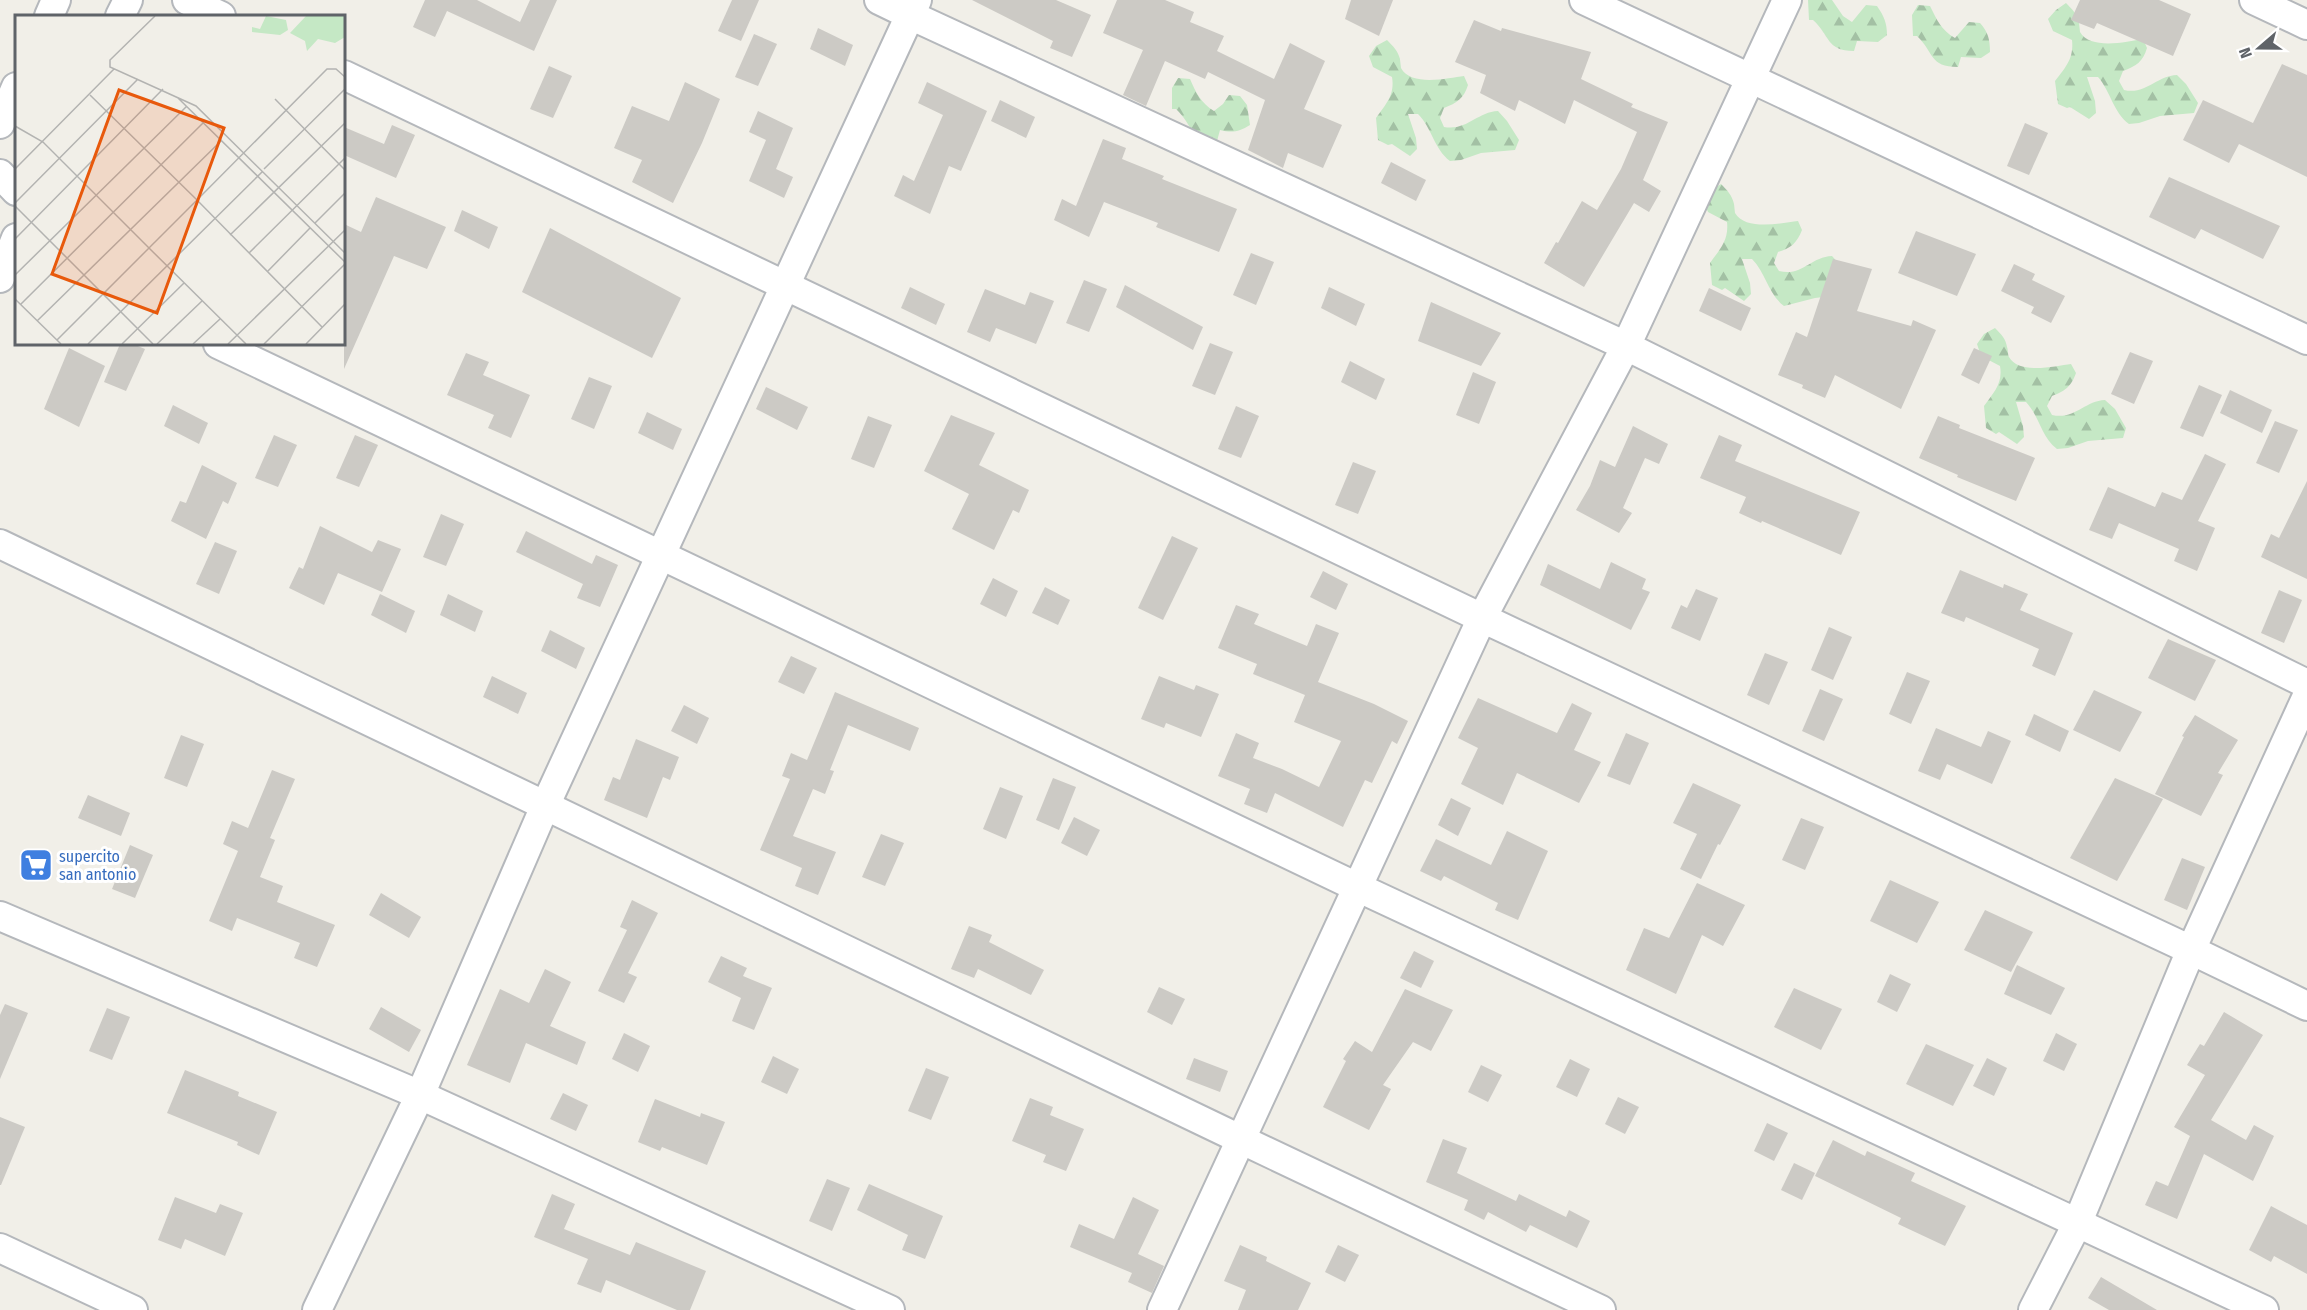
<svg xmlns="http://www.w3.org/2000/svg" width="2307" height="1310" viewBox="0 0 2307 1310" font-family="'Fira Sans Condensed',sans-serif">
  <defs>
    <pattern id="forest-firs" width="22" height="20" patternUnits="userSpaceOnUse" patternTransform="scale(1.5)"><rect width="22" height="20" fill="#c5e8c5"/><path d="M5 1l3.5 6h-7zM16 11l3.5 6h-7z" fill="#a3c0a4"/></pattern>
  </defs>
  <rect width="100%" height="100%" fill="#f1efe8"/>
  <g fill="url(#forest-firs)">
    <path d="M1808 0H1832L1843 16 1852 22 1866 5 1877 6C1884 16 1887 23 1887 35L1878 42 1857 41 1854 51C1826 51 1830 35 1813 20H1809Z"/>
    <path d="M2066 3C2072 9 2077 14 2079 22 2079 24 2080 30 2080 32 2090 50 2126 42 2143 39L2147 48C2143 62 2136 66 2123 71L2119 81 2124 90C2146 95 2156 76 2177 75L2186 84 2198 103 2194 113 2160 116 2139 123 2129 124C2113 112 2111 92 2098 77H2087L2095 101 2096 113 2089 119 2070 107 2067 108 2058 104 2055 81C2066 67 2074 58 2072 40L2053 31 2048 19 2056 10Z"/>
    <path d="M1918 5 1930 6C1937 20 1941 30 1955 38L1969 22 1980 23C1988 32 1990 39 1990 52L1981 58 1961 57 1958 67C1929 67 1934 52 1917 36H1913L1912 15Z"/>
    <path d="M1387 40C1393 46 1398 51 1400 59 1400 60 1401 67 1401 68 1411 87 1448 78 1464 76L1468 85C1464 98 1457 103 1444 108L1440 118 1444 127C1467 131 1477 112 1498 111L1507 121 1519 140 1515 150 1481 153 1461 160 1450 161C1434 149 1432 128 1418 114H1408L1416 138 1417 149 1410 156 1392 144 1388 145 1378 140 1376 118C1386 104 1395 95 1392 77L1373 67 1369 56 1376 46Z"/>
    <path d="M1178 78 1190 79C1196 93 1201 103 1214 111L1223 104 1229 95 1240 96 1247 105 1250 125C1239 132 1232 133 1220 130L1217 141C1189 140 1193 125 1176 109H1172V88Z"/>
    <path d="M1721 184C1727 190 1732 195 1734 204 1734 204 1735 212 1735 213 1745 231 1782 223 1798 221L1802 230C1797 243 1791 248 1778 252L1774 263 1779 271C1802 277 1810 257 1832 256L1841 266 1849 294 1815 298 1784 306C1768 294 1766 273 1752 259H1742L1750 283 1751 294 1744 301 1725 288 1722 290 1712 285 1710 263C1720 249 1729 240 1727 222L1708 212 1703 200 1710 191Z"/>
    <path d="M1995 328C2001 334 2006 339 2007 347 2008 349 2008 356 2009 357 2019 375 2055 366 2071 364L2076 373C2071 387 2065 391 2052 396L2047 406 2052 415C2075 420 2084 401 2105 400L2115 409 2126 428 2123 438 2088 441 2068 448 2057 449C2041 437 2040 417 2026 402H2016L2023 426 2024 437 2017 444 1999 432 1996 434 1986 428 1984 406C1994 392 2003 383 2000 366L1981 356 1977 344 1984 334Z"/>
  </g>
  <g fill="#cccac5">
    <path d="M425 0H477L520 22 530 0H557L534 51 447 11 435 37 413 27Z"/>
    <path d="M732 0H759L741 41 718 31Z"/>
    <path d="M972 0H1056L1091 15 1072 57 1050 48 1053 41Z"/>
    <path d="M1117 0H1165L1194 12 1190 22 1224 36 1217 51 1274 79 1290 43 1325 61 1304 109 1342 125 1323 168 1288 153 1283 168 1248 150 1265 100 1208 72 1205 79 1165 61 1146 106 1123 95 1143 50 1103 33Z"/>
    <path d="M1351 0H1393L1379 36 1345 19Z"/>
    <path d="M2080 0H2159L2191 14 2173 56 2097 23 2094 29 2071 20Z"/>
    <path d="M1474 20 1501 31 1502 28 1591 52 1581 79 1633 104 1631 107 1668 122 1643 180 1661 191 1649 212 1634 203 1584 287 1544 263 1556 242 1558 243 1582 201 1597 210 1621 169 1637 132 1574 100 1565 124 1519 100 1515 111 1480 93 1486 75 1455 62Z"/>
    <path d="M818 28 853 45 845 66 810 49Z"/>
    <path d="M754 34 777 44 758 86 735 77Z"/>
    <path d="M2282 64 2307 75V177L2239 144 2229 163 2183 140 2203 100 2253 123Z"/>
    <path d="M549 66 572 76 553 118 530 109Z"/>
    <path d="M685 82 720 99 702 143 673 203 632 182 642 160 614 148 632 106 669 121Z"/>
    <path d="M927 82 987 111 961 171 949 166 930 214 894 196 903 175 914 181 943 115 918 103Z"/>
    <path d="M1000 100 1035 117 1026 138 991 121Z"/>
    <path d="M758 111 793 128 776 169 793 177 784 198 749 181 766 140 749 132Z"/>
    <path d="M2025 123 2048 133 2029 175 2007 166Z"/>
    <path d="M392 125 415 135 396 178 344 155V127L384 144Z"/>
    <path d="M1103 139 1126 148 1122 159 1164 176 1162 179 1237 209 1219 252 1156 227 1158 223 1104 202 1089 237 1054 220 1062 199 1076 206Z"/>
    <path d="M1391 162 1426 180 1416 201 1381 183Z"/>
    <path d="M2169 177 2280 226 2263 259 2201 229 2195 239 2149 217Z"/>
    <path d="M376 197 446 227 427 269 394 256 344 369V224L361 232Z"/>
    <path d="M462 210 498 227 489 249 454 231Z"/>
    <path d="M550 228 681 298 652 358 522 292Z"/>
    <path d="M1916 231 1976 254 1957 296 1898 273Z"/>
    <path d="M1251 253 1274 262 1256 305 1233 295Z"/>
    <path d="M1833 259 1872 269 1857 311 1911 326 1913 320 1936 330 1901 409 1835 375 1825 398 1802 388 1803 385 1778 375 1796 332 1807 337Z"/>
    <path d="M2014 264 2035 274 2032 280 2065 296 2051 323 2031 313 2034 307 2001 291Z"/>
    <path d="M1084 280 1107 289 1089 332 1066 323Z"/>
    <path d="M1125 285 1203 327 1193 350 1116 307Z"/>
    <path d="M910 287 945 304 936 325 901 308Z"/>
    <path d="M1329 287 1365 304 1356 326 1321 308Z"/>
    <path d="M1709 288 1751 308 1741 331 1699 311Z"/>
    <path d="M985 289 1025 305 1030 292 1054 301 1036 344 996 328 990 342 967 332Z"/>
    <path d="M1431 302 1501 333 1481 366 1418 341Z"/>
    <path d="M1210 343 1233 352 1215 395 1192 386Z"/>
    <path d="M120 344H133L145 349 126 391 104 382Z"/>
    <path d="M69 348 105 366 79 427 44 409Z"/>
    <path d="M1974 348 1992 356 1979 384 1961 375Z"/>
    <path d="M2130 352 2153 361 2134 404 2111 394Z"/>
    <path d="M466 353 489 362 483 375 530 395 511 438 488 428 494 415 447 395Z"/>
    <path d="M1350 361 1385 379 1376 400 1341 382Z"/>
    <path d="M1473 372 1496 382 1479 424 1456 415Z"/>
    <path d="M589 377 612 386 594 429 571 419Z"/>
    <path d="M2199 385 2222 395 2203 437 2180 428Z"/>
    <path d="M766 387 808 407 797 430 756 409Z"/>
    <path d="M2230 390 2272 410 2262 433 2220 413Z"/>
    <path d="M173 405 208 423 199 444 164 426Z"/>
    <path d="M1236 406 1259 416 1241 458 1218 449Z"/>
    <path d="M647 412 682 429 673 450 638 433Z"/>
    <path d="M951 415 995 433 979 465 1029 490 1019 513 1013 510 994 550 952 529 969 494 924 471Z"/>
    <path d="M868 416 892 425 874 468 851 459Z"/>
    <path d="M1938 416 1960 425 1959 428 2035 458 2016 501 1957 477 1958 475 1919 458Z"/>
    <path d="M2275 421 2298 430 2279 473 2256 463Z"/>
    <path d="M1633 426 1668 444 1659 464 1645 458 1623 508 1632 513 1619 533 1576 510 1590 486 1600 460 1615 467Z"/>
    <path d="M274 435 297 445 278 487 255 478Z"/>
    <path d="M355 435 378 445 359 487 336 478Z"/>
    <path d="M1719 435 1742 445 1735 461 1860 512 1841 555 1762 521 1761 523 1739 513 1746 497 1700 478Z"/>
    <path d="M2205 454 2226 464 2198 521 2215 528 2197 571 2174 561 2179 549 2119 523 2112 539 2089 530 2108 487 2155 507 2162 492 2182 500Z"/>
    <path d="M1353 462 1376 471 1358 514 1335 505Z"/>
    <path d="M202 465 237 483 228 504 223 501 206 539 171 521 180 501 186 503Z"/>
    <path d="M2307 481V579L2261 557 2271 534 2279 538Z"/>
    <path d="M441 514 464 524 446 566 423 557Z"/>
    <path d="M320 526 372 552 378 540 401 549 382 592 338 573 324 605 289 588 299 567 303 569Z"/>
    <path d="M526 531 592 564 596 555 618 565 600 607 577 598 583 584 516 552Z"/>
    <path d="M1172 536 1198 548 1163 620 1138 608Z"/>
    <path d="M215 542 237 551 219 594 196 584Z"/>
    <path d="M1611 562 1646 579 1642 589 1650 592 1631 630 1540 585 1548 564 1600 589Z"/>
    <path d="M1960 570 2003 588 2004 584 2028 594 2020 610 2073 633 2055 676 2032 666 2039 649 1966 617 1964 622 1941 613Z"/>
    <path d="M1323 571 1348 584 1336 610 1310 597Z"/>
    <path d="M993 578 1018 591 1006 617 980 604Z"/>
    <path d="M1045 587 1070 600 1058 625 1032 613Z"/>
    <path d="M1696 589 1718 598 1700 641 1671 628 1681 605 1687 608Z"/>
    <path d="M2279 590 2302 600 2284 643 2261 633Z"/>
    <path d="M380 594 415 611 406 633 371 615Z"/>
    <path d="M448 594 483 611 475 632 440 615Z"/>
    <path d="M1236 605 1259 614 1254 624 1307 646 1316 624 1339 633 1318 682 1374 704 1408 721 1397 744 1392 741 1372 783 1365 780 1343 827 1275 793 1267 813 1244 804 1250 789 1218 776 1236 733 1259 743 1253 758 1282 769 1319 787 1341 741 1294 722 1305 695 1253 674 1257 664 1218 648Z"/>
    <path d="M1829 627 1852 637 1833 680 1811 670Z"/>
    <path d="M550 630 585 648 576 669 541 651Z"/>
    <path d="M2168 639 2216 660 2195 701 2148 678Z"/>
    <path d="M1765 653 1788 662 1769 705 1747 695Z"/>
    <path d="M791 656 817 668 804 694 778 682Z"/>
    <path d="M1907 672 1930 681 1911 724 1889 714Z"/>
    <path d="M492 676 527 693 518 714 483 697Z"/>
    <path d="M1159 676 1194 690 1196 685 1219 694 1201 737 1166 723 1164 728 1141 719Z"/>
    <path d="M1820 689 1843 699 1824 741 1802 731Z"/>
    <path d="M2094 690 2142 712 2120 752 2073 730Z"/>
    <path d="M835 692 919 728 910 751 848 725 830 770 834 771 825 794 813 789 793 836 836 852 818 895 795 886 802 868 760 850 790 779 782 776 791 753 807 760Z"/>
    <path d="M1478 698 1557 733 1572 703 1592 713 1574 750 1601 762 1579 803 1517 773 1503 805 1461 784 1478 748 1458 738Z"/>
    <path d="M684 705 709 718 697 744 671 731Z"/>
    <path d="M2034 714 2069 731 2060 752 2025 735Z"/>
    <path d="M2195 715 2238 740 2218 773 2223 775 2201 816 2155 794 2184 737 2182 736Z"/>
    <path d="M1936 728 1981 747 1988 731 2011 741 1992 784 1947 764 1940 780 1918 771Z"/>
    <path d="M1626 733 1649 743 1630 785 1607 776Z"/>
    <path d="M181 735 204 744 187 787 164 778Z"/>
    <path d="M636 739 679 757 670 780 663 777 647 818 604 800 613 777 620 780Z"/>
    <path d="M272 770 295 779 270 838 275 840 260 877 283 886 277 902 335 925 317 967 294 958 300 943 237 918 232 931 209 921 238 851 223 844 232 821 248 828Z"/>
    <path d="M1053 778 1076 787 1059 830 1036 820Z"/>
    <path d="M2115 778 2163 799 2117 881 2070 858Z"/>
    <path d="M1693 783 1741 805 1720 845 1718 844 1701 879 1680 869 1697 834 1673 823Z"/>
    <path d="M1000 787 1023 796 1006 839 983 829Z"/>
    <path d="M88 795 130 813 121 836 78 818Z"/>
    <path d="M1451 798 1471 808 1458 836 1438 825Z"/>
    <path d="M1074 817 1100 830 1087 856 1061 843Z"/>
    <path d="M1801 818 1824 827 1805 870 1782 860Z"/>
    <path d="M1507 831 1548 851 1518 920 1495 910 1498 903 1444 876 1441 881 1420 871 1436 839 1491 865Z"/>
    <path d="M881 834 904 843 885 886 862 877Z"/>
    <path d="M130 845 153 855 135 898 112 889Z"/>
    <path d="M2182 858 2205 867 2187 910 2164 900Z"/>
    <path d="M1890 880 1939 902 1917 943 1870 921Z"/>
    <path d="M1697 883 1745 905 1723 946 1702 935 1676 994 1626 970 1644 928 1669 938Z"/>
    <path d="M381 893 421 917 409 938 369 915Z"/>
    <path d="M632 900 658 913 628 973 637 977 624 1003 598 991 627 930 620 927Z"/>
    <path d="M1985 910 2033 932 2011 972 1964 950Z"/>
    <path d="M969 926 992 935 989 942 1044 970 1031 995 978 969 974 978 951 969Z"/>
    <path d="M1414 951 1434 961 1421 988 1400 978Z"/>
    <path d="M721 956 747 968 743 976 772 988 754 1030 732 1021 741 998 708 982Z"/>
    <path d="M2017 965 2065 988 2051 1015 2004 994Z"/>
    <path d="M545 969 571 982 550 1026 586 1042 577 1065 526 1043 510 1083 467 1065 500 989 529 1003Z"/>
    <path d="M1890 974 1911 984 1897 1012 1877 1002Z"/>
    <path d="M1159 987 1185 999 1172 1025 1147 1012Z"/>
    <path d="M1794 988 1842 1009 1821 1050 1774 1027Z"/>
    <path d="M1405 989 1453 1010 1431 1051 1413 1042 1383 1085 1391 1089 1369 1130 1323 1107 1346 1061 1343 1059 1355 1041 1372 1052Z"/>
    <path d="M5 1004 28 1013 0 1079V1015Z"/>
    <path d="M381 1007 421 1030 409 1052 369 1029Z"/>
    <path d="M107 1008 130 1017 112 1060 89 1051Z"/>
    <path d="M2224 1012 2263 1035 2211 1120 2246 1140 2254 1125 2274 1136 2253 1181 2204 1154 2177 1219 2145 1205 2156 1181 2168 1186 2190 1136 2174 1127 2205 1075 2187 1065 2200 1044 2204 1046Z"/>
    <path d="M624 1033 650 1046 638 1072 612 1059Z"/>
    <path d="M2056 1033 2077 1044 2064 1071 2043 1061Z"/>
    <path d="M1926 1044 1974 1065 1953 1106 1906 1084Z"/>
    <path d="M773 1056 799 1069 787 1094 761 1082Z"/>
    <path d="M1194 1058 1228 1071 1220 1092 1186 1079Z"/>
    <path d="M1987 1058 2007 1068 1994 1096 1973 1086Z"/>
    <path d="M1570 1059 1590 1069 1577 1097 1556 1087Z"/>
    <path d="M1481 1065 1502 1075 1488 1102 1468 1092Z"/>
    <path d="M926 1068 949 1077 931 1120 908 1111Z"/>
    <path d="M185 1070 239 1092 238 1096 277 1112 259 1155 237 1145 238 1142 167 1113Z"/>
    <path d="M563 1093 588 1105 576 1131 550 1119Z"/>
    <path d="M1618 1097 1639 1107 1625 1134 1605 1124Z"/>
    <path d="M1030 1098 1053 1107 1050 1115 1084 1129 1066 1171 1043 1162 1046 1155 1012 1141Z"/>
    <path d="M655 1099 700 1117 701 1113 725 1122 707 1165 662 1147 660 1151 638 1142Z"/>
    <path d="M0 1117 25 1127 1 1185H0Z"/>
    <path d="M1767 1123 1788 1133 1774 1161 1754 1151Z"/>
    <path d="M1443 1139 1467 1148 1457 1173 1516 1201 1519 1194 1566 1217 1569 1210 1590 1221 1577 1248 1530 1225 1526 1232 1488 1212 1484 1220 1464 1210 1468 1200 1426 1182Z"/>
    <path d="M1833 1140 1865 1156 1867 1151 1915 1173 1911 1181 1966 1206 1945 1246 1898 1224 1901 1218 1815 1176Z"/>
    <path d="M1794 1163 1815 1173 1802 1200 1781 1190Z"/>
    <path d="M827 1179 850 1188 832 1231 809 1221Z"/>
    <path d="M869 1184 943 1216 925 1259 902 1250 908 1235 857 1210Z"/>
    <path d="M552 1194 575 1204 564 1229 630 1255 636 1242 706 1271 690 1310H677L606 1280 601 1293 577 1284 588 1259 534 1237Z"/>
    <path d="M175 1197 216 1213 220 1204 243 1213 225 1256 185 1239 181 1249 158 1240Z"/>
    <path d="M1133 1197 1159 1210 1138 1254 1164 1266 1152 1293 1128 1282 1132 1273 1070 1247 1079 1224 1114 1239Z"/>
    <path d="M2271 1206 2307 1225V1274L2274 1256 2271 1262 2249 1250Z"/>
    <path d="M1240 1245 1267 1257 1266 1261 1311 1283 1298 1310H1238L1246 1290 1224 1281Z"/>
    <path d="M1338 1245 1359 1255 1345 1282 1325 1272Z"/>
    <path d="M2101 1277 2157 1310H2109L2088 1298Z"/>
  </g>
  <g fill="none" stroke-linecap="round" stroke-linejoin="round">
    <defs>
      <g id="street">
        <path d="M187 0 221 16"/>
        <path d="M917 0 910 15 1626 346 1482 618 1162 1310"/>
        <path d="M1584 0 2307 340"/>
        <path d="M1787 0 1626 346 2307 684"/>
        <path d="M2254 0 2307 25"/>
        <path d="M49 16 56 0"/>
        <path d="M120 16 128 0"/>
        <path d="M344 75 1482 618 2191 950 2307 1006"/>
        <path d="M0 124 16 87"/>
        <path d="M0 174 16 191"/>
        <path d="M0 278 16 238"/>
        <path d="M218 344 1357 887 2264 1310"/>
        <path d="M0 544 1240 1139 1601 1310"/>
        <path d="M0 916 420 1095 890 1310"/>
        <path d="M0 1248 133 1310"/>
        <path d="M317 1310 420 1095 545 806 910 15 879 0"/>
        <path d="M2033 1310 2077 1224 2191 950 2307 696"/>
      </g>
    </defs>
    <use href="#street" stroke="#b5b8bc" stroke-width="32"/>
    <use href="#street" stroke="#fff" stroke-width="28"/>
  </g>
  <defs>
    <symbol id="supermarket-square" viewBox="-11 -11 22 22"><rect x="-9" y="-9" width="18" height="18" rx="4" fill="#3f7fe0" stroke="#fff"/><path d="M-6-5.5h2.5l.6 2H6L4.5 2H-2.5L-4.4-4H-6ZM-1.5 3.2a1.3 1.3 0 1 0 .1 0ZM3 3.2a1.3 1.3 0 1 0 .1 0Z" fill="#fff"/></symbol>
  </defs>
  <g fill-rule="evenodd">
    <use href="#supermarket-square" x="17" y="846" width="38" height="38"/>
  </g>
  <g text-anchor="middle" stroke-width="6" stroke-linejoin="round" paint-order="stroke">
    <g font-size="16" fill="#366cbe" stroke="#fff" text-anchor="start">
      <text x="59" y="862">supercito<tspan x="59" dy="18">san antonio</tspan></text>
    </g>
  </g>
  <g transform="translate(15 15)">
    <rect width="330" height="330" fill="#f1efe8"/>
    <path d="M251 1 271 5 273 15 265 20 237 17V12L245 14ZM291 1H330V22L320 28 303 24 292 36 290 26 275 18Z" fill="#c5e8c5"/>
    <path fill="none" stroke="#b3b3b1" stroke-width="1.5" d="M140 1 95 45V52L181 91 330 238M75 80 182 185 312 54H321L330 62M163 83 330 247M260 84 330 155M0 111 28 127 134 233 182 185 307 312M0 154 99 54M249 154 330 74M0 188 123 64M0 191 138 329M300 208 330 178M215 220 330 108M0 224 148 74M234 238 330 143M252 257 295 213M0 260 172 91M0 284 46 329M6 289 189 107M22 306 207 125M42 325 134 233 231 329M73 329 247 157M107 329 169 268M142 329 187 286M178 329 205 304M213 329 330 215M249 329 330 249M291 329 330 289"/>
    <path fill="#e8590c" fill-opacity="0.15" stroke="#e8590c" stroke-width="3" d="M104 75 209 113 142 298 37 259Z"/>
    <rect width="330" height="330" fill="none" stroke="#5f6368" stroke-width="3"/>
  </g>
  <g transform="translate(2259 48) rotate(250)" stroke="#ffffff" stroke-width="4.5" paint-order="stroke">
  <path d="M0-4.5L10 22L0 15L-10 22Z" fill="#5f6368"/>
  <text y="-9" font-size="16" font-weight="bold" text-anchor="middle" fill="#5f6368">N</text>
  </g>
</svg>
